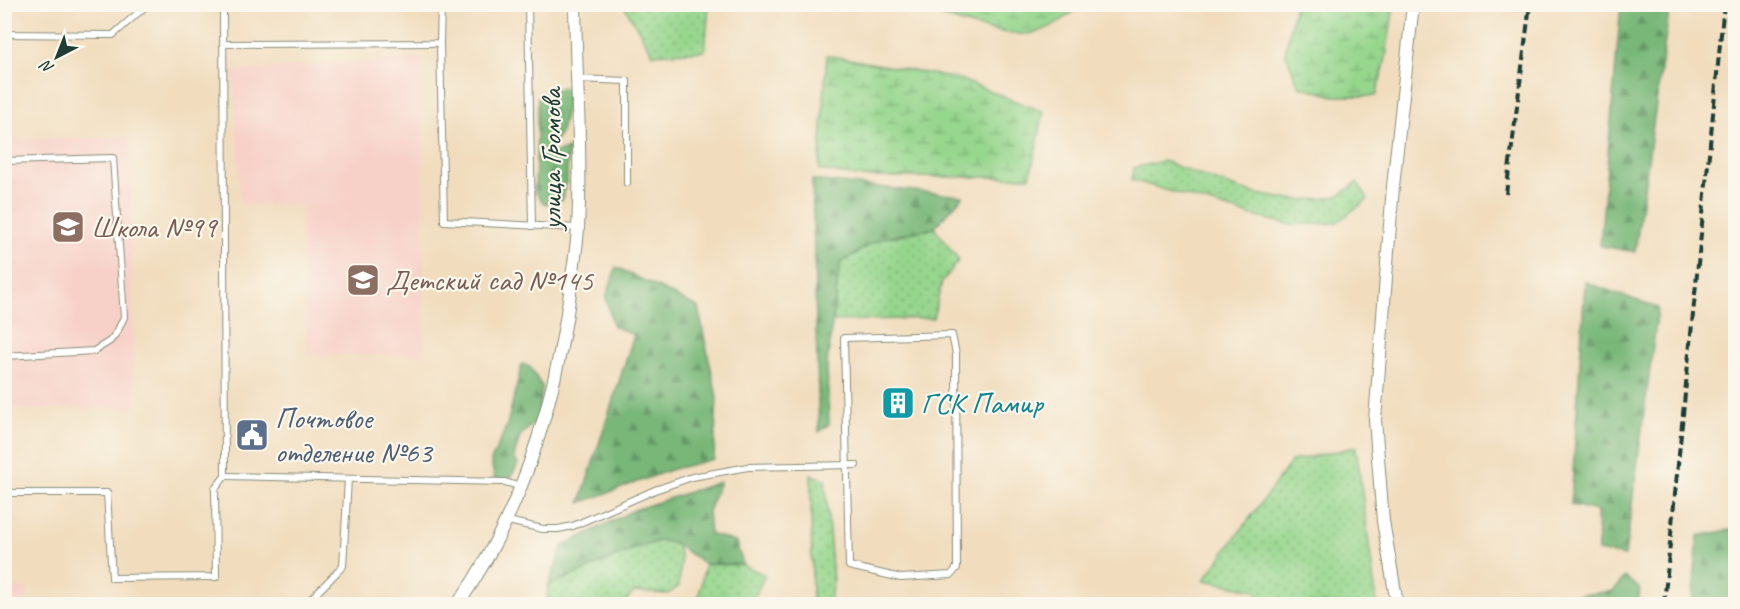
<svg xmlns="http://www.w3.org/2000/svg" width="1740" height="609" viewBox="0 0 1740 609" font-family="Caveat,sans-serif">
  <defs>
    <pattern id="grass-dots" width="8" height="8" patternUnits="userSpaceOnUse" patternTransform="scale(1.5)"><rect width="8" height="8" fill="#96d68d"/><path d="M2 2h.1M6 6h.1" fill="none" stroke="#7aaf74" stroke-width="1.8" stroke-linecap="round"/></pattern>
    <pattern id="forest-firs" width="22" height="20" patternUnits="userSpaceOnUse" patternTransform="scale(1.5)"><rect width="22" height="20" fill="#78b778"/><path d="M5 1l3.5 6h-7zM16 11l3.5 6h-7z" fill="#629663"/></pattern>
    <pattern id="wetland-marsh" width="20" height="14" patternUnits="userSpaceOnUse" patternTransform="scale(1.5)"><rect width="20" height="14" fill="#96d68d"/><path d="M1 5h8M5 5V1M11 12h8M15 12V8" fill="none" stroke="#7aaf74"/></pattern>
  </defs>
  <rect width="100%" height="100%" fill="#fbf7ec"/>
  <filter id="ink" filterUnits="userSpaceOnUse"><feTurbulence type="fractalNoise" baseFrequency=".0167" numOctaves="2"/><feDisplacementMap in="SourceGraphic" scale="12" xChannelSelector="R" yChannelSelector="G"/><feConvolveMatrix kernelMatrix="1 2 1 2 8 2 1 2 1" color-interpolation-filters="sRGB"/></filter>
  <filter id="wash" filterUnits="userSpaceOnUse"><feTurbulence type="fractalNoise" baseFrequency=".008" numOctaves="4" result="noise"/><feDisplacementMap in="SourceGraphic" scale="24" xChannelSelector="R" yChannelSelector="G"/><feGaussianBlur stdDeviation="1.35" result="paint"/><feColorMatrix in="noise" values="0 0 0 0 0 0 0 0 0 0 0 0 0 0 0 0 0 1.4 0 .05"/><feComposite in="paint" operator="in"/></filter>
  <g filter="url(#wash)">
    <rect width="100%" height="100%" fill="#f1ddbe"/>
    <g fill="#f7d1c8">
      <path d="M422 58 424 355H306L301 206 240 204 233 71Z"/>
      <path d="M129 137 135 408 5 409 4 139Z"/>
      <rect x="5" y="588" width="22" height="16"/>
    </g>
    <g fill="url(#grass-dots)" stroke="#5a8a60" stroke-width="1.5">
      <path d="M623 4 709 5 705 51 653 54Z"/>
      <path d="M1163 161C1216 181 1276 209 1334 197 1342 196 1350 187 1357 182L1368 199 1336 223 1291 225 1249 215 1132 180 1134 168Z"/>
      <path d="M934 228 959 260 942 282 933 318 833 321 840 263 879 239Z"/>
      <path d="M1356 447 1377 604H1266L1254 590 1204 580 1292 461Z"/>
      <path d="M811 475 825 479 833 582 829 604H812Z"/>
      <path d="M662 540 677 545 681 558 679 586 668 594 634 592 623 604H547L548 586 634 549Z"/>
      <path d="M705 564 743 565 765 575 751 604H697Z"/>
    </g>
    <g fill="url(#forest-firs)" stroke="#4c7a56" stroke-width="1.5">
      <path d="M1621 5H1670L1635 252 1600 246Z"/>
      <path d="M562 87 570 90 561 132 546 155 568 149 567 181 562 200 544 204 535 191 538 97Z"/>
      <path d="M812 180 963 196 934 228 879 239 840 263 827 364 829 424 819 432Z"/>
      <path d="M616 267 698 307 717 397 714 459 670 470 580 503 634 335 613 326 606 298Z"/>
      <path d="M1585 282 1658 308 1625 556 1598 551 1597 511 1571 505Z"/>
      <path d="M522 364 530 367 542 387 538 419 520 436 514 457 518 464 511 477 495 480 491 461 507 425Z"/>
      <path d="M720 482 708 511 710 534 736 542 743 564H705L677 545 662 540 633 549 548 586 563 546 634 510Z"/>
      <path d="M1735 529V604H1692L1698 536Z"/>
      <path d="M1625 577 1640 589 1638 604H1554L1555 598 1613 591Z"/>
    </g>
    <g fill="url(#wetland-marsh)" stroke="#5a8a60" stroke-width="1.5">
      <path d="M917 5H1080C1068 17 1055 26 1038 32 1011 40 941 19 917 5Z"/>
      <path d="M1295 5H1394L1385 63 1376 96H1333L1299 86 1285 52Z"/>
      <path d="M827 55 959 79 1044 112 1030 177H864L819 170Z"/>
    </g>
  </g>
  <g filter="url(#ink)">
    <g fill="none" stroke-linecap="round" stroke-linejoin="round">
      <defs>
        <g id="service">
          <path d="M528 4 532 226"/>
          <path d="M4 34 113 35 148 4"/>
          <path d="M440 43 444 221 578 228"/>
          <path d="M223 44 440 43 441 4"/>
          <path d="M577 79 627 81V183"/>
          <path d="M4 161 113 158 124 317 117 332 110 341 94 351 4 356"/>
          <path d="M952 335 956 354 957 568 951 575 901 578 849 566 844 338Z"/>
          <path d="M225 476 505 482 521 487"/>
          <path d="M4 493H107L112 578 216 577 215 489 225 476 223 4"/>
          <path d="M508 521 543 529H558L573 526 655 490 692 477 748 467 856 465"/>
          <path d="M306 604 343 566 348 479"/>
        </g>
        <g id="minor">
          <path d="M458 604C524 510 556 400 571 286 573 267 577 247 578 228 582 155 576 78 575 4"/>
          <path d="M1397 604 1383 521 1375 420 1393 186 1413 4"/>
        </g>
      </defs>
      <use href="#service" stroke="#888d79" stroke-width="8"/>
      <use href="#minor" stroke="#888d79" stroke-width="14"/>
      <use href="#service" stroke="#fff" stroke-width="6"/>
      <use href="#minor" stroke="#fff" stroke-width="12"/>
      <g stroke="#1f3d34" stroke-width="4" stroke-dasharray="9 4.5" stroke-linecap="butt">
        <path d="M1506 194 1530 4"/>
        <path d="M1664 604 1724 4"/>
      </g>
    </g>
  </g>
  <defs>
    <symbol id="school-square" viewBox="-11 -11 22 22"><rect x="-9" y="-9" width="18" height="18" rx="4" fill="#8d6e63" stroke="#fbf7ec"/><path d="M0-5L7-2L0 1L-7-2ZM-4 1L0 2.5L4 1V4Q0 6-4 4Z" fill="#fff"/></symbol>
    <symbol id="building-square" viewBox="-11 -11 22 22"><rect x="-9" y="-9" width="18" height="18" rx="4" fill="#0f9aa8" stroke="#fbf7ec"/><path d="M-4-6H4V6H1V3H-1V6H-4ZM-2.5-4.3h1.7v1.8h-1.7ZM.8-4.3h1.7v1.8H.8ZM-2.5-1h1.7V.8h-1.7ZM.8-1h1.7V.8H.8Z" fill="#fff"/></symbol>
    <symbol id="civic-square" viewBox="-11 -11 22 22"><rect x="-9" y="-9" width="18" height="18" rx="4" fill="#5c6f8a" stroke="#fbf7ec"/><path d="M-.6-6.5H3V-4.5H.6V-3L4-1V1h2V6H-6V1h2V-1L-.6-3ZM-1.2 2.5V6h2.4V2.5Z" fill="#fff"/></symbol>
  </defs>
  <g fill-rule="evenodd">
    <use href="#school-square" x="49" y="208" width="38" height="38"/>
    <use href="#school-square" x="344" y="261" width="38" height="38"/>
    <use href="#building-square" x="879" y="384" width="38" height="38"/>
    <use href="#civic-square" x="233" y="416" width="38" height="38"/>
  </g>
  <g text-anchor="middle" stroke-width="4.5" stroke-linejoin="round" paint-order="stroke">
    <g font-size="30" fill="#1f3d34" stroke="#fbf7ec">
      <text transform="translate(551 159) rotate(-90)" y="10">улица Громова</text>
    </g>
    <g font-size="30" fill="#785e54" stroke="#fbf7ec" text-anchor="start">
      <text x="91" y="237">Школа №99</text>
      <text x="386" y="290">Детский сад №145</text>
    </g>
    <g font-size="30" fill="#0d838f" stroke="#fbf7ec" text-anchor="start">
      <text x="921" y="413">ГСК Памир</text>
    </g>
    <g font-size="30" fill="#4e5e75" stroke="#fbf7ec" text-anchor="start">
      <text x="275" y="428">Почтовое<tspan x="275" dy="34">отделение №63</tspan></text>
    </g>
  </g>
  <rect width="1740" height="609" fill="none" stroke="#fbf7ec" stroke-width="24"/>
  <g transform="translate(57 57) rotate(222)" stroke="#fbf7ec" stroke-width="4.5" paint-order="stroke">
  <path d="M0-4.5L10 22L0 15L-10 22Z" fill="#1f3d34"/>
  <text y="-9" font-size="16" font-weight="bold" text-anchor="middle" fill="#1f3d34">N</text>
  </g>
</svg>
